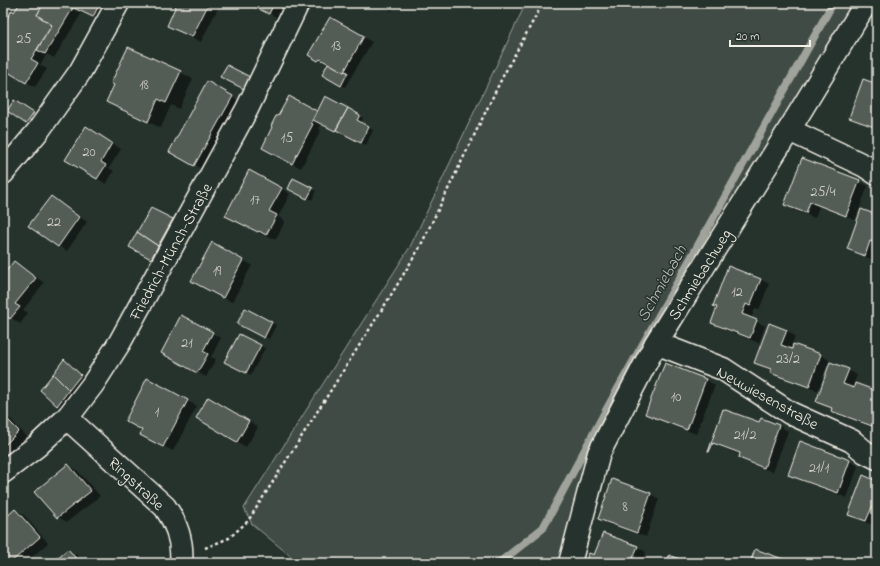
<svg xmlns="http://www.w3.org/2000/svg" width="880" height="566" viewBox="0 0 880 566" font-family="'Indie Flower',sans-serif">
  <rect width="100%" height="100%" fill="#26332d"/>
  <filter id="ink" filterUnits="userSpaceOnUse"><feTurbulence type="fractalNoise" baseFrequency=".025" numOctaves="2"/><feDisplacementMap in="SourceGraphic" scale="8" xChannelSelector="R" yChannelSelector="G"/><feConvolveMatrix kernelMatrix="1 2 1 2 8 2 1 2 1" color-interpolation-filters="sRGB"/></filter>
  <g filter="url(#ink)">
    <path fill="#414b45" stroke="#9a9e96" d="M526 3H876L614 437 579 563H299L252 524 244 508 410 247Z"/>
    <g fill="#0007">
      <path d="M21 3H32L42 9 46 3H61L81 14 54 58 47 54 40 65 47 69 35 87 3 67V26L15 13Z"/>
      <path d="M73 3H92L103 8 98 19 76 8Z"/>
      <path d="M178 3H213L219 6 201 42 177 30Z"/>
      <path d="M248 3H285L278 18Z"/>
      <path d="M376 3H396L392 11Z"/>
      <path d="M330 18 372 42 345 87 323 75 328 65 310 55Z"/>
      <path d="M180 72 193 79 179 109 171 105 161 128 107 102Z"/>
      <path d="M207 83 241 102 204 170 170 151Z"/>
      <path d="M877 85V129L859 122 850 117Z"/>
      <path d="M289 97 317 112 325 98 363 118 361 123 373 130 366 145 322 123 319 129 321 130 301 168 272 153 278 118Z"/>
      <path d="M19 103 37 116 31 126 8 111Z"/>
      <path d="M95 133 121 149 109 168 114 171 106 184 67 159Z"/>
      <path d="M859 181 868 186 855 220 819 206 815 218 794 210 785 205Z"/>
      <path d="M281 188 290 194 278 217 285 221 276 239 268 236 267 237 235 220Z"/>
      <path d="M312 189 316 191 312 200 293 191Z"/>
      <path d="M51 198 87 222 67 251 58 246Z"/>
      <path d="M151 209 176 222 156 261 130 246Z"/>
      <path d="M877 216V251L874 260 857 254 848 249Z"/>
      <path d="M212 244 252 265 232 302 201 286Z"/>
      <path d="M14 262 23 267 44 283 23 310 28 313 20 324 3 312V277Z"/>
      <path d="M760 279 769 284 759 310 755 309 751 319 765 326 759 343 721 328 712 323 718 307Z"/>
      <path d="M245 310 276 325 269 339 243 326Z"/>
      <path d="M181 316 221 338 211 357 216 359 206 377 162 352Z"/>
      <path d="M786 330 795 336 790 349 821 355 829 360 818 391 780 377 771 372 772 371 755 363Z"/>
      <path d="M239 335 265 348 251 375 230 364Z"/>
      <path d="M64 361 84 378 62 408 41 390Z"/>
      <path d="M665 364 706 380 715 385 696 434 655 418 646 413Z"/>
      <path d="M848 370 857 375 852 388 877 392V429L841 416 832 411 833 409 817 402Z"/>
      <path d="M148 380 197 406 173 451 150 439Z"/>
      <path d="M209 398 258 427 246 447 197 418Z"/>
      <path d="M3 411 27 437 10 453 3 449Z"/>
      <path d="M761 419 779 426 788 431 773 472 749 463 740 458 741 455 721 447 712 442 760 423Z"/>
      <path d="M849 461 858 466 847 498 798 479 789 474Z"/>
      <path d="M68 465 77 470 100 496 67 522 58 517Z"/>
      <path d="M877 482V521L875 526 858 519 849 514Z"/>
      <path d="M650 494 659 499 646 537 608 524 599 519Z"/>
      <path d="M15 510 24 515 48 543 25 563H5L3 561V521Z"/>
      <path d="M637 547 646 552 642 563H586L595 557Z"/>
      <path d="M68 550 77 555 84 563H53Z"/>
    </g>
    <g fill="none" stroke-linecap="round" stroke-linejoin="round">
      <path stroke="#9fa39b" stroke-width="8" d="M499 563 543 528 604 414 833 3"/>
    </g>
    <g fill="#525c55" stroke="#f4f1e8">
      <path d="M20 3H33L41 8 37 15 52 25 31 59 38 63 26 83 3 69V24L12 10 14 12Z"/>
      <path d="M44 3H63L73 8 45 54 37 50 52 25 37 15Z"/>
      <path d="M71 3H94L99 5 93 17 70 6Z"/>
      <path d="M177 3H209L192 37 167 26Z"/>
      <path d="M247 3H274L269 14Z"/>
      <path d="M330 17 364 36 344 72 320 59 318 61 308 55Z"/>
      <path d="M128 47 181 71 166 103 158 99 148 122 106 102 114 85 111 83Z"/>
      <path d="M328 63 344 72V71L348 72 341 86 322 75Z"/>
      <path d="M227 65 250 77 244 89 220 77Z"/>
      <path d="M863 79 877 84V128L849 118Z"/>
      <path d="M207 81 233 96 194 166 169 152Z"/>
      <path d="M289 96 317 111 311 123 313 124 292 164 262 148 272 127 271 126 276 116H278Z"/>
      <path d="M325 96 348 108 335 131 313 120Z"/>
      <path d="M14 100 34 113 26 124 7 111Z"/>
      <path d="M348 108 360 115 357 120 369 127 361 143 336 130Z"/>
      <path d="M86 126 112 143 101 162 106 165 97 179 65 160Z"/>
      <path d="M802 158 860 180 846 216 810 202 806 213 784 205Z"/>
      <path d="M249 170 282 188 269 211 277 215 266 235 259 231 258 232 225 216Z"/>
      <path d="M293 178 313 188 307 199 288 189Z"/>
      <path d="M51 196 79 217 58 247 28 226Z"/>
      <path d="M151 208 173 219 158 246 137 232Z"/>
      <path d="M861 209 877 215V243L870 241 865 256 847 249Z"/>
      <path d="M137 232 158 246 151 259 129 247Z"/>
      <path d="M212 242 243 260 223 298 191 281Z"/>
      <path d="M14 261 36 278 15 304 20 307 10 319 3 313V275Z"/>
      <path d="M728 266 761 279 750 306 746 304 742 314 757 320 750 338 711 323 717 307 713 306Z"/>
      <path d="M245 308 272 322 264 338 237 324Z"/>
      <path d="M181 315 213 332 203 351 208 354 197 373 161 353Z"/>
      <path d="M769 323 787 330 781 345 792 349 793 344 821 354 809 387 770 373 771 369 754 363Z"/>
      <path d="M239 334 261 345 246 373 224 362Z"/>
      <path d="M64 359 81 375 69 390 53 374Z"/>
      <path d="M830 362 849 369 843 384 854 388 855 383 877 391V411L872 426 831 411 832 408 816 402Z"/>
      <path d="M665 363 706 379 687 430 645 414Z"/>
      <path d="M53 374 69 390 57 406 40 390Z"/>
      <path d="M147 378 188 400 163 447 140 435 142 430 125 421Z"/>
      <path d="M208 397 249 421 237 442 196 418Z"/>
      <path d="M723 409 759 422 761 418 779 425 764 468 739 458 740 453 713 443 709 452H708Z"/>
      <path d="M3 415 19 431 3 447Z"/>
      <path d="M800 441 850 460 838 493 788 475Z"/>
      <path d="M68 464 91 491 57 518 34 492Z"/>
      <path d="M863 475 877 481V509L872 507 866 521 848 515Z"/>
      <path d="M612 479 651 493 637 533 598 519Z"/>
      <path d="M15 509 40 537 10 563H4L3 520Z"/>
      <path d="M603 533 638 546 631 563H585L589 553 594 555Z"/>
      <path d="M68 549 80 563H51Z"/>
      <path d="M755 549 794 563H750Z"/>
      <path d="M669 555 690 563H666Z"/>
    </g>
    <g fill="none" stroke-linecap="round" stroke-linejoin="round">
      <defs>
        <g id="minor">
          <path d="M789 130 865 166 877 174"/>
          <path d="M3 173 38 131 80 72 118 3"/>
          <path d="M656 343 723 369 790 413 852 441 865 452 877 458"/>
          <path d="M67 418 165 507C177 524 183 543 181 563"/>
          <path d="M3 472 37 446 67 418 93 384 120 342 247 109 298 3"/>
          <path d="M570 563 599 453 656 343 789 130 866 3"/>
        </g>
      </defs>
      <use href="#minor" stroke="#f4f1e8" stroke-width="25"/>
      <path stroke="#f4f1e8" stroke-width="2.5" stroke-dasharray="3 3" stroke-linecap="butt" d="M205 548 229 538 248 521 388 300 420 247 502 78 543 3"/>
      <use href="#minor" stroke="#26332d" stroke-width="22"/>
    </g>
  </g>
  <g text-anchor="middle" stroke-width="3" stroke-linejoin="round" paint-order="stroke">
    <g font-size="14" fill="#ccccc3">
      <text x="24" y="43">25</text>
      <text x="336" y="50">13</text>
      <text x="144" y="89">18</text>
      <text x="287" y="142">15</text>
      <text x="89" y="156">20</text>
      <text x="823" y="196">25/4</text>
      <text x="255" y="204">17</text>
      <text x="54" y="226">22</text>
      <text x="217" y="275">19</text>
      <text x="737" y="296">12</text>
      <text x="187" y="347">21</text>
      <text x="788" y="363">23/2</text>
      <text x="676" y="401">10</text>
      <text x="157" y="416">1</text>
      <text x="745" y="439">21/2</text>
      <text x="819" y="472">21/1</text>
      <text x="625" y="511">8</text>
    </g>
    <g font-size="16" fill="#f4f1e8" stroke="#26332d">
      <text transform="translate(170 251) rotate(-61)" y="6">Friedrich-Münch-Straße</text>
      <text transform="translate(699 274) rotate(-58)" y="6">Schmiebachweg</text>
      <text transform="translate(768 397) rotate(29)" y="6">Neuwiesenstraße</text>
      <text transform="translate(137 483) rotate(43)" y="6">Ringstraße</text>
    </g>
    <g font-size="17" font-style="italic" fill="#bcbdb5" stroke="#26332d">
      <text transform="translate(661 283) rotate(-61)" y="6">Schmiebach</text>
    </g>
  </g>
  <rect width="880" height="566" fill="none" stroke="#26332d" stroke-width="16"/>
  <rect x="8" y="8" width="864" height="550" fill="none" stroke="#f4f1e8" stroke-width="1.5" filter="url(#ink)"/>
  <path d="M730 40v6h80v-6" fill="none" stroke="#f4f1e8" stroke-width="2"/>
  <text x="736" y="40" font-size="12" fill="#f4f1e8" stroke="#26332d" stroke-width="3" paint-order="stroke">20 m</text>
</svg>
